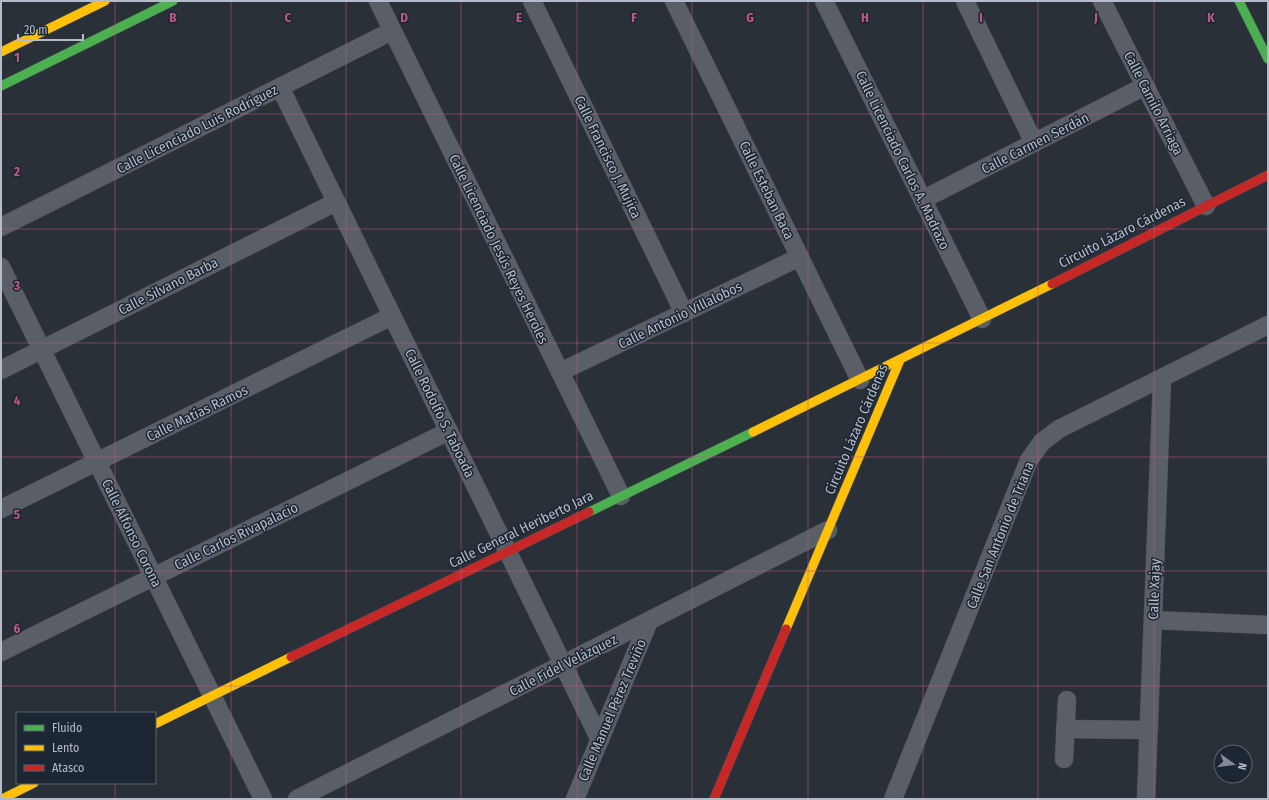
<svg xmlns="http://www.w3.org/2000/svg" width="1269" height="800" viewBox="0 0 1269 800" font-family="'Fira Sans Condensed',sans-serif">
  <rect width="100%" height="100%" fill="#2a3038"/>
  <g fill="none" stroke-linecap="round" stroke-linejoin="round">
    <defs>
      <g id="street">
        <path d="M378 1 621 496"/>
        <path d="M532 1 684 313"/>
        <path d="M674 1 860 380"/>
        <path d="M824 1 982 319"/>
        <path d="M965 1 1034 143"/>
        <path d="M1102 1 1206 206"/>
        <path d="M280 87 600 740"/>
        <path d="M924 199 1145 86"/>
        <path d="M1 227 392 31"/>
        <path d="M1 267 263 799"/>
        <path d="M1 370 336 202"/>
        <path d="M560 372 800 257"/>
        <path d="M1 509 392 316"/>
        <path d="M1153 620 1268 625"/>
        <path d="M1 652 449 431"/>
        <path d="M1065 729 1149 730"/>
        <path d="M1064 759 1067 700"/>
        <path d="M297 799 828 530"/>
        <path d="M575 799 649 621"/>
        <path d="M893 799 1029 460 1042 442 1059 429 1268 325"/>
        <path d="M1146 799 1162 379"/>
      </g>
      <g id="fast">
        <path d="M1239 1 1268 59"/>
        <path d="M1 86 173 1"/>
        <path d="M589 512 753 432"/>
      </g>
      <g id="slow">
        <path d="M1 52 105 1"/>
        <path d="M753 432 1052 284"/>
        <path d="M786 629 900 360"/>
        <path d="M155 724 291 657"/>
        <path d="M2 799 34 783"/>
      </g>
      <g id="jam">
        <path d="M1052 284 1268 175"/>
        <path d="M291 657 589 512"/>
        <path d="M714 799 786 629"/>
      </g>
    </defs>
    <use href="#street" stroke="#484c53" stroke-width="19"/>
    <use href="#fast" stroke="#484c53" stroke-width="10"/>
    <use href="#slow" stroke="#484c53" stroke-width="10"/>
    <use href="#jam" stroke="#484c53" stroke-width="10"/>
    <use href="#street" stroke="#5a5e66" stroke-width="18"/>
    <use href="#fast" stroke="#4caf50" stroke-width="9"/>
    <use href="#slow" stroke="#ffc107" stroke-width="9"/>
    <use href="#jam" stroke="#c62828" stroke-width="9"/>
  </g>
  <path fill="none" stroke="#bc5a87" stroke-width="1" stroke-opacity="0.55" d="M115 1V713M231 1V799M346 1V799M461 1V799M577 1V799M692 1V799M808 1V799M923 1V799M1038 1V799M1154 1V799M1 114H1268M1 229H1268M1 343H1268M1 457H1268M1 571H1268M1 686H1268M115 783V799"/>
  <g text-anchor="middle" stroke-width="3" stroke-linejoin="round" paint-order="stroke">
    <g font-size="14" fill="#b4bcc9" stroke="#1d2633">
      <text transform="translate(1154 103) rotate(63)" y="5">Calle Camilo Arriaga</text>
      <text transform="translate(197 129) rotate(-27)" y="5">Calle Licenciado Luis Rodríguez</text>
      <text transform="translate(1035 143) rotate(-27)" y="5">Calle Carmen Serdán</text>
      <text transform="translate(608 157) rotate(64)" y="5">Calle Francisco J. Mujica</text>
      <text transform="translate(903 160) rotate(64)" y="5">Calle Licenciado Carlos A. Madrazo</text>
      <text transform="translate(767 190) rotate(64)" y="5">Calle Esteban Baca</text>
      <text transform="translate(1122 232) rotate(-27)" y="5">Circuito Lázaro Cárdenas</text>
      <text transform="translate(499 249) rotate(64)" y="5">Calle Licenciado Jesús Reyes Heroles</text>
      <text transform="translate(168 286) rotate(-27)" y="5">Calle Silvano Barba</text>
      <text transform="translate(680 315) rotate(-26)" y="5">Calle Antonio Villalobos</text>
      <text transform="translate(197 413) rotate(-26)" y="5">Calle Matías Ramos</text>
      <text transform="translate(440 413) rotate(64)" y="5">Calle Rodolfo S. Taboada</text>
      <text transform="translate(856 429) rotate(-67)" y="5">Circuito Lázaro Cárdenas</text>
      <text transform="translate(521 529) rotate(-26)" y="5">Calle General Heriberto Jara</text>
      <text transform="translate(132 533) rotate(64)" y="5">Calle Alfonso Corona</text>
      <text transform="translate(1000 535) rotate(-68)" y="5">Calle San Antonio de Triana</text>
      <text transform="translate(236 536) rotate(-26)" y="5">Calle Carlos Rivapalacio</text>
      <text transform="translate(1154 589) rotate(-88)" y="5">Calle Xajay</text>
      <text transform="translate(563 665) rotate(-27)" y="5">Calle Fidel Velázquez</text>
      <text transform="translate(612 710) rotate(-67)" y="5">Calle Manuel Pérez Treviño</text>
    </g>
  </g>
  <g font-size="13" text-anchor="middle" font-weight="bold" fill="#bc5a87" stroke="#1d2633" stroke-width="3" stroke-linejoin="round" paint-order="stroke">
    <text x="173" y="22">B</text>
    <text x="288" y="22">C</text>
    <text x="404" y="22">D</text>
    <text x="519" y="22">E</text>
    <text x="634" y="22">F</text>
    <text x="750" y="22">G</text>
    <text x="865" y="22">H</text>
    <text x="981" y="22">I</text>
    <text x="1096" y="22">J</text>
    <text x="1211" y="22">K</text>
    <text x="17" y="62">1</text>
    <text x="17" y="176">2</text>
    <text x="17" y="290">3</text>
    <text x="17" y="405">4</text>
    <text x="17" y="519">5</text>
    <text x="17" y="633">6</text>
  </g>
  <rect width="1269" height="800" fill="none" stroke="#b4bcc9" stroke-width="4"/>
  <rect x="16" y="712" width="140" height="72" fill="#1d2633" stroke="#59626f"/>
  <rect x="24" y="725" width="20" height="6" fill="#4caf50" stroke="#59626f"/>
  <text x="52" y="732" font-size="12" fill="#b4bcc9">Fluido</text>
  <rect x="24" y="745" width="20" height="6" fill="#ffc107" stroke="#59626f"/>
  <text x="52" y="752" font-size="12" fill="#b4bcc9">Lento</text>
  <rect x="24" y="765" width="20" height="6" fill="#c62828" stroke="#59626f"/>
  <text x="52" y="772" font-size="12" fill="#b4bcc9">Atasco</text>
  <g transform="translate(1233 764) rotate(104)"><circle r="19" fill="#1d2633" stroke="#59626f"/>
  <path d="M0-3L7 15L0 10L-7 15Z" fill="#848b96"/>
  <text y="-6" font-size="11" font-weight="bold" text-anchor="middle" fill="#b4bcc9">N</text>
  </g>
  <path d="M18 34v6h65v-6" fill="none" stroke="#b4bcc9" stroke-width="2"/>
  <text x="24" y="34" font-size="12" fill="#b4bcc9" stroke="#1d2633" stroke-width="3" paint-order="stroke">20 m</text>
</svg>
